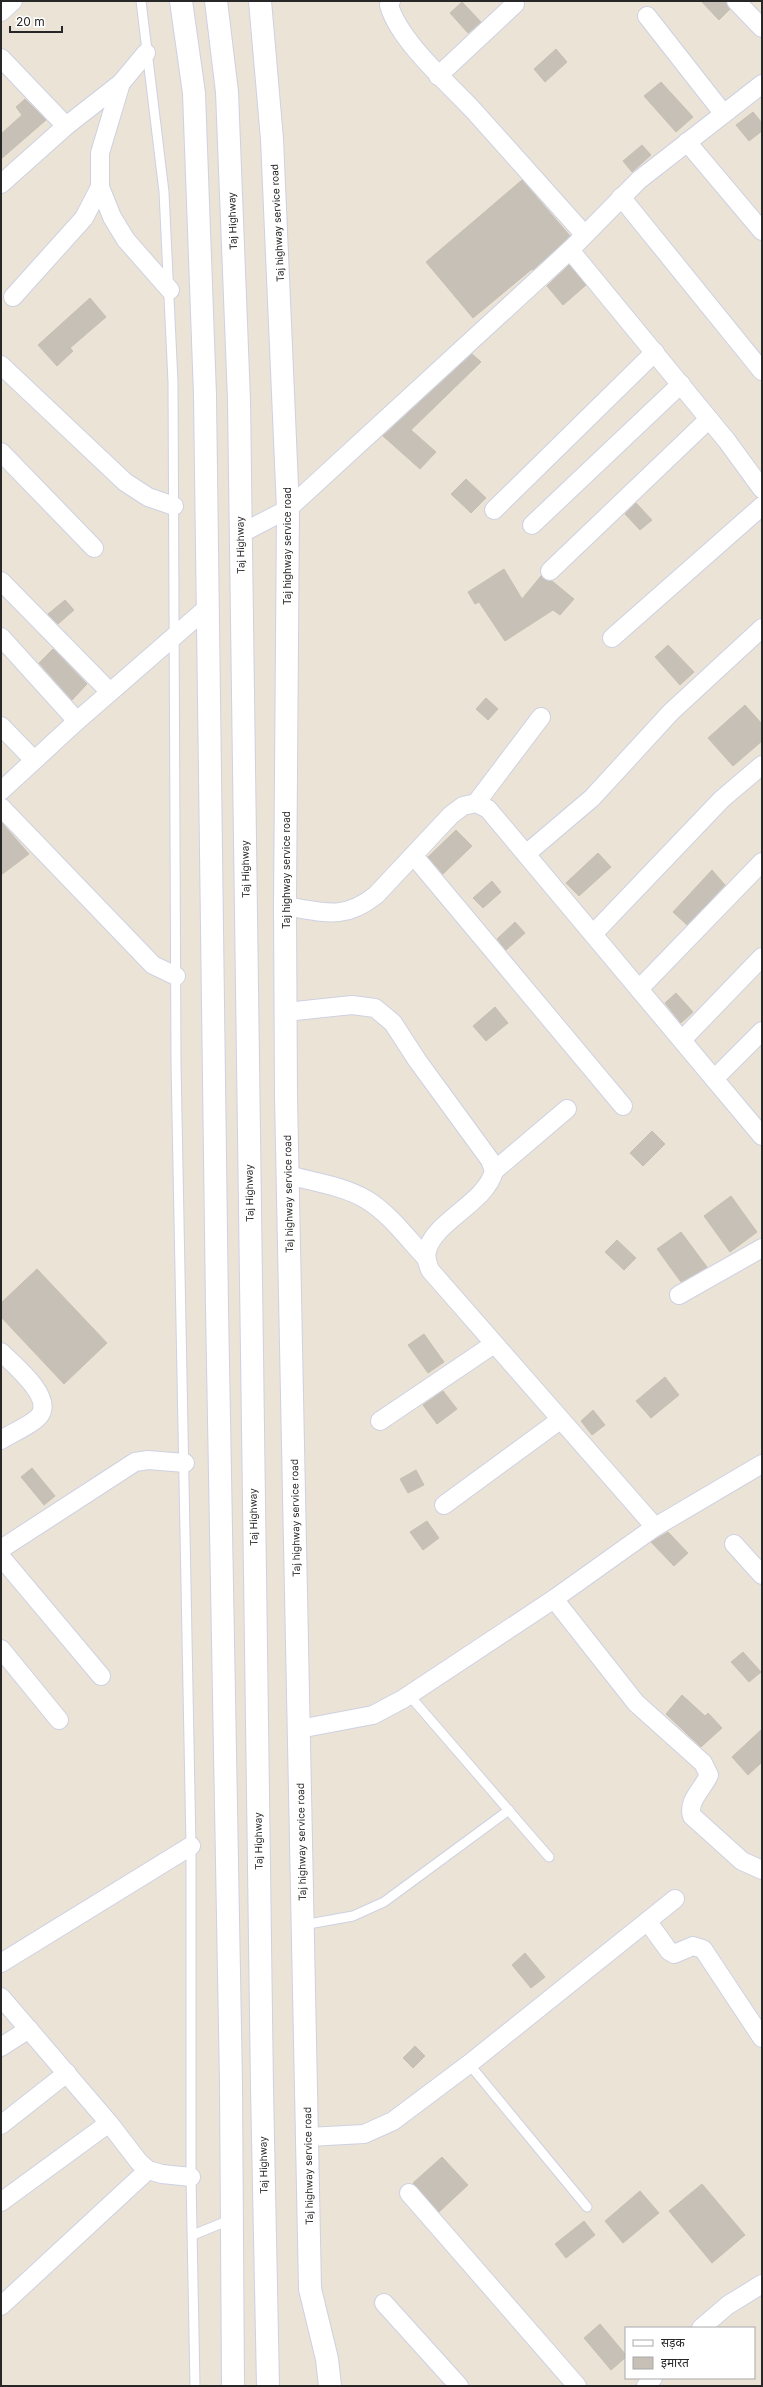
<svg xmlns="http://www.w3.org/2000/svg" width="763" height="2387" viewBox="0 0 763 2387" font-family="Inter,'Noto Sans Devanagari',sans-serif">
  <rect width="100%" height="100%" fill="#ece3d7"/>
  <g fill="#c6c0b7" stroke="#c7bfb1">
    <path d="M701 1H726L730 9 719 20Z"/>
    <path d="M462 2 481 22 468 33 450 13Z"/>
    <path d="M556 49 567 62 545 82 534 69Z"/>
    <path d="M661 82 693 117 676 132 644 96Z"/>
    <path d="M25 99 46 120 1 159V134L22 115 16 107Z"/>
    <path d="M753 112 762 123V131L749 141 736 125Z"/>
    <path d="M642 145 651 155 632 172 623 161Z"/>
    <path d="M522 180 570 236 533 270 532 269 473 318 426 262Z"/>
    <path d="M569 265 586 285 563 305 547 286Z"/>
    <path d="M90 298 106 317 70 348 73 351 57 366 38 345Z"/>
    <path d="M472 354 481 362 411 430 436 452 420 469 383 436Z"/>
    <path d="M466 479 486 498 471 513 451 494Z"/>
    <path d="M636 503 652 520 640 530 625 514Z"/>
    <path d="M504 569 522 599 541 576 547 581H552L574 599 560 615 553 610 505 641 479 602 475 604 468 592Z"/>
    <path d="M65 600 74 610 58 624 48 614Z"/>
    <path d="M668 645 694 672 680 685 655 657Z"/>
    <path d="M53 649 87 684 72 700 39 663Z"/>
    <path d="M486 698 498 709 488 720 476 709Z"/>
    <path d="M745 705 762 724V741L733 766 708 738Z"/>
    <path d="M1 822 29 854 1 875Z"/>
    <path d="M456 830 472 846 443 874 428 857Z"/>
    <path d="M598 853 611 867 579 896 566 883Z"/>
    <path d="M712 870 725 885 687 925 673 912Z"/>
    <path d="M492 881 501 892 483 908 473 898Z"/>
    <path d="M515 922 525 933 506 950 497 939Z"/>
    <path d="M676 993 693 1012 681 1023 665 1003Z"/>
    <path d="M495 1007 508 1023 486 1041 473 1026Z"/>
    <path d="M652 1131 665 1144 643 1166 630 1153Z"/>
    <path d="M731 1196 757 1232 730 1252 704 1216Z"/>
    <path d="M681 1232 707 1267 681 1282 657 1249Z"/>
    <path d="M617 1240 636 1258 624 1270 605 1252Z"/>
    <path d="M37 1269 107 1343 64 1384 1 1317V1303Z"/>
    <path d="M424 1334 444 1362 428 1373 408 1345Z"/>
    <path d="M665 1377 679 1395 651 1418 636 1401Z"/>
    <path d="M443 1391 457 1409 437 1424 423 1405Z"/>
    <path d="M593 1410 605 1425 592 1435 581 1421Z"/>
    <path d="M32 1468 55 1496 44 1505 21 1477Z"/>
    <path d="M416 1470 424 1485 408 1493 400 1479Z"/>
    <path d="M427 1521 439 1538 423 1550 410 1532Z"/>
    <path d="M668 1532 688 1553 674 1566 651 1542Z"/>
    <path d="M743 1652 761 1672 749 1682 731 1662Z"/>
    <path d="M682 1695 705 1716 708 1713 722 1728 701 1747 666 1714Z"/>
    <path d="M762 1729V1762L748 1775 732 1757Z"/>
    <path d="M525 1953 545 1977 531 1988 512 1965Z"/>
    <path d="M415 2046 425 2056 413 2068 403 2058Z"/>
    <path d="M442 2157 468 2185 439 2212 413 2183Z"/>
    <path d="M702 2184 745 2235 712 2263 669 2211Z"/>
    <path d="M640 2191 659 2213 623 2243 605 2221Z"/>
    <path d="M584 2221 595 2235 566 2258 555 2244Z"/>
    <path d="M600 2324 626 2355V2357L611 2370 584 2338Z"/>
  </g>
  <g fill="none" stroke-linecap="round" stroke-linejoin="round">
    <defs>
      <g id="service">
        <path d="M141 1 164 192 173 382 176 1063 191 1846V2177L195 2386"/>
        <path d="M409 1695 549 1857"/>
        <path d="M303 1925 353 1916 384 1902 509 1810"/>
        <path d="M469 2064 587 2207"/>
        <path d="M193 2235 232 2219"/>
      </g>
      <g id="minor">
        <path d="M391 1 389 5C399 41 449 84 474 111 511 152 547 193 584 234"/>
        <path d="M736 1 762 28"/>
        <path d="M1 12 13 1"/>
        <path d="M647 16 723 113"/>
        <path d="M146 53 121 83 100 153V187L112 217 126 240 170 290"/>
        <path d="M1 58 66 126"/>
        <path d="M438 76 515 4"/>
        <path d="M687 142 762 231"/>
        <path d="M1 184 66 126 121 83"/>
        <path d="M621 197 762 371"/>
        <path d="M570 250 727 441 762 489"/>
        <path d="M13 297 84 218 100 187"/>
        <path d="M1 365 125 482 148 497 174 506"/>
        <path d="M1 452 94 548"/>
        <path d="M494 510 655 352"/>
        <path d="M532 525 681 384"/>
        <path d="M240 534 288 509 570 250 639 180 762 84"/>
        <path d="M550 571 709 419"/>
        <path d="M1 581 110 692"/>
        <path d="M1 637 77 721"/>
        <path d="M612 638 762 506"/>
        <path d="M1 726 34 760"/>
        <path d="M1 791 77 721 208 607"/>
        <path d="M476 803 541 717"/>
        <path d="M1 807 153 965 176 976"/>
        <path d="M526 854 592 798 671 712 762 628"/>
        <path d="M414 856 623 1106"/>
        <path d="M285 906C323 912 344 921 376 895L451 815 463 806 476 803 488 809 762 1136"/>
        <path d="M593 934 722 799 762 765"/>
        <path d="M639 989 762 862"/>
        <path d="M286 1012 352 1005 375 1008 393 1023 417 1060 490 1160 494 1171C486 1203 434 1221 427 1251 425 1258 428 1264 430 1270L655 1527"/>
        <path d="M682 1040 762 957"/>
        <path d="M714 1079 762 1031"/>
        <path d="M494 1171 567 1109"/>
        <path d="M288 1175C314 1182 344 1186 367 1200 390 1214 408 1239 426 1258"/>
        <path d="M679 1295 762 1248"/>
        <path d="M1 1352C13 1364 53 1396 40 1415 35 1423 10 1434 1 1440"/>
        <path d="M380 1421 494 1344"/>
        <path d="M444 1505 560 1420"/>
        <path d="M734 1544 762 1575"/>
        <path d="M1 1549 135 1462 148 1460 185 1463"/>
        <path d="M1 1557 101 1676"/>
        <path d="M554 1599 636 1703 703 1763 709 1775C703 1789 687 1801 692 1816L742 1861 762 1870"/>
        <path d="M1 1649 59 1720"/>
        <path d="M299 1729 373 1715 403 1699 554 1599 655 1527 762 1464"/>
        <path d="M648 1922 669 1951 674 1954 693 1946 703 1949 762 2038"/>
        <path d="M1 1963 191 1846"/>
        <path d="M1 1997 109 2123 139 2162 148 2170 162 2174 191 2177"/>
        <path d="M1 2047 29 2029"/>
        <path d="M1 2125 67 2073"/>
        <path d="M308 2137 364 2134 393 2121 469 2064 675 1899"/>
        <path d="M409 2193 577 2386"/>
        <path d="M1 2202 109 2123"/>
        <path d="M384 2303 459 2386"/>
        <path d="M1 2306 148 2170"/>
        <path d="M701 2328 728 2305 762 2284"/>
        <path d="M646 2386 653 2378"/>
      </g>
      <path id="tertiary" d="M260 1 272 139 288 509 285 906 286 1097 310 2289 327 2359 330 2386"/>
      <g id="secondary">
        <path d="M181 1 194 93 205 395 217 1308 231 2084 233 2386"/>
        <path d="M216 1 227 92 239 400 262 2088 268 2386"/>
      </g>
    </defs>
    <use href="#service" stroke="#cdd1e2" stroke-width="11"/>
    <use href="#minor" stroke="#cdd1e2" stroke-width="20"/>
    <use href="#tertiary" stroke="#cdd1e2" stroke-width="24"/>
    <use href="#secondary" stroke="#cdd1e2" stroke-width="24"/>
    <use href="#service" stroke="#fff" stroke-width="9"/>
    <use href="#minor" stroke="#fff" stroke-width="18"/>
    <use href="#tertiary" stroke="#fff" stroke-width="22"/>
    <use href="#secondary" stroke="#fff" stroke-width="22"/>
  </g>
  <g text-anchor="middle" stroke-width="4" stroke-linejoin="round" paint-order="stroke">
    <g font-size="10" fill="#272727" stroke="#fff">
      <text transform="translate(232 221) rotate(-92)" y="4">Taj Highway</text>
      <text transform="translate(277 223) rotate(-93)" y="4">Taj highway service road</text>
      <text transform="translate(240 545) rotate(-91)" y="4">Taj Highway</text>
      <text transform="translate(287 546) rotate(-90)" y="4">Taj highway service road</text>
      <text transform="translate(245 869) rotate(-91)" y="4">Taj Highway</text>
      <text transform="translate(286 870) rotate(-90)" y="4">Taj highway service road</text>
      <text transform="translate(249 1193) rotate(-91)" y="4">Taj Highway</text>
      <text transform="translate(288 1194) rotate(-91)" y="4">Taj highway service road</text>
      <text transform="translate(253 1517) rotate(-91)" y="4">Taj Highway</text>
      <text transform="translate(295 1518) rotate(-91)" y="4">Taj highway service road</text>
      <text transform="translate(258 1841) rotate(-91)" y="4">Taj Highway</text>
      <text transform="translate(301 1842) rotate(-91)" y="4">Taj highway service road</text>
      <text transform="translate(263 2165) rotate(-91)" y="4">Taj Highway</text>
      <text transform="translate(308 2166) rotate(-91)" y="4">Taj highway service road</text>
    </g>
  </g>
  <rect width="763" height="2387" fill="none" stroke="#272727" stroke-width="4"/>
  <rect x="625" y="2327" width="130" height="52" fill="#ffffff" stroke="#a9a9a9"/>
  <rect x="633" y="2340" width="20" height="6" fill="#ffffff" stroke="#a9a9a9"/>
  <text x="661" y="2347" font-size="12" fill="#272727">सड़क</text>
  <rect x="633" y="2357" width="20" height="12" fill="#c6c0b7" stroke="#a9a9a9"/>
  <text x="661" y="2367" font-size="12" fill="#272727">इमारत</text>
  <path d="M10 26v6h52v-6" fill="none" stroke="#272727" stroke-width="2"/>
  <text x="16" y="26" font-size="12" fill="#272727" stroke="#ffffff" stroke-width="3" paint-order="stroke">20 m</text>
</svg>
